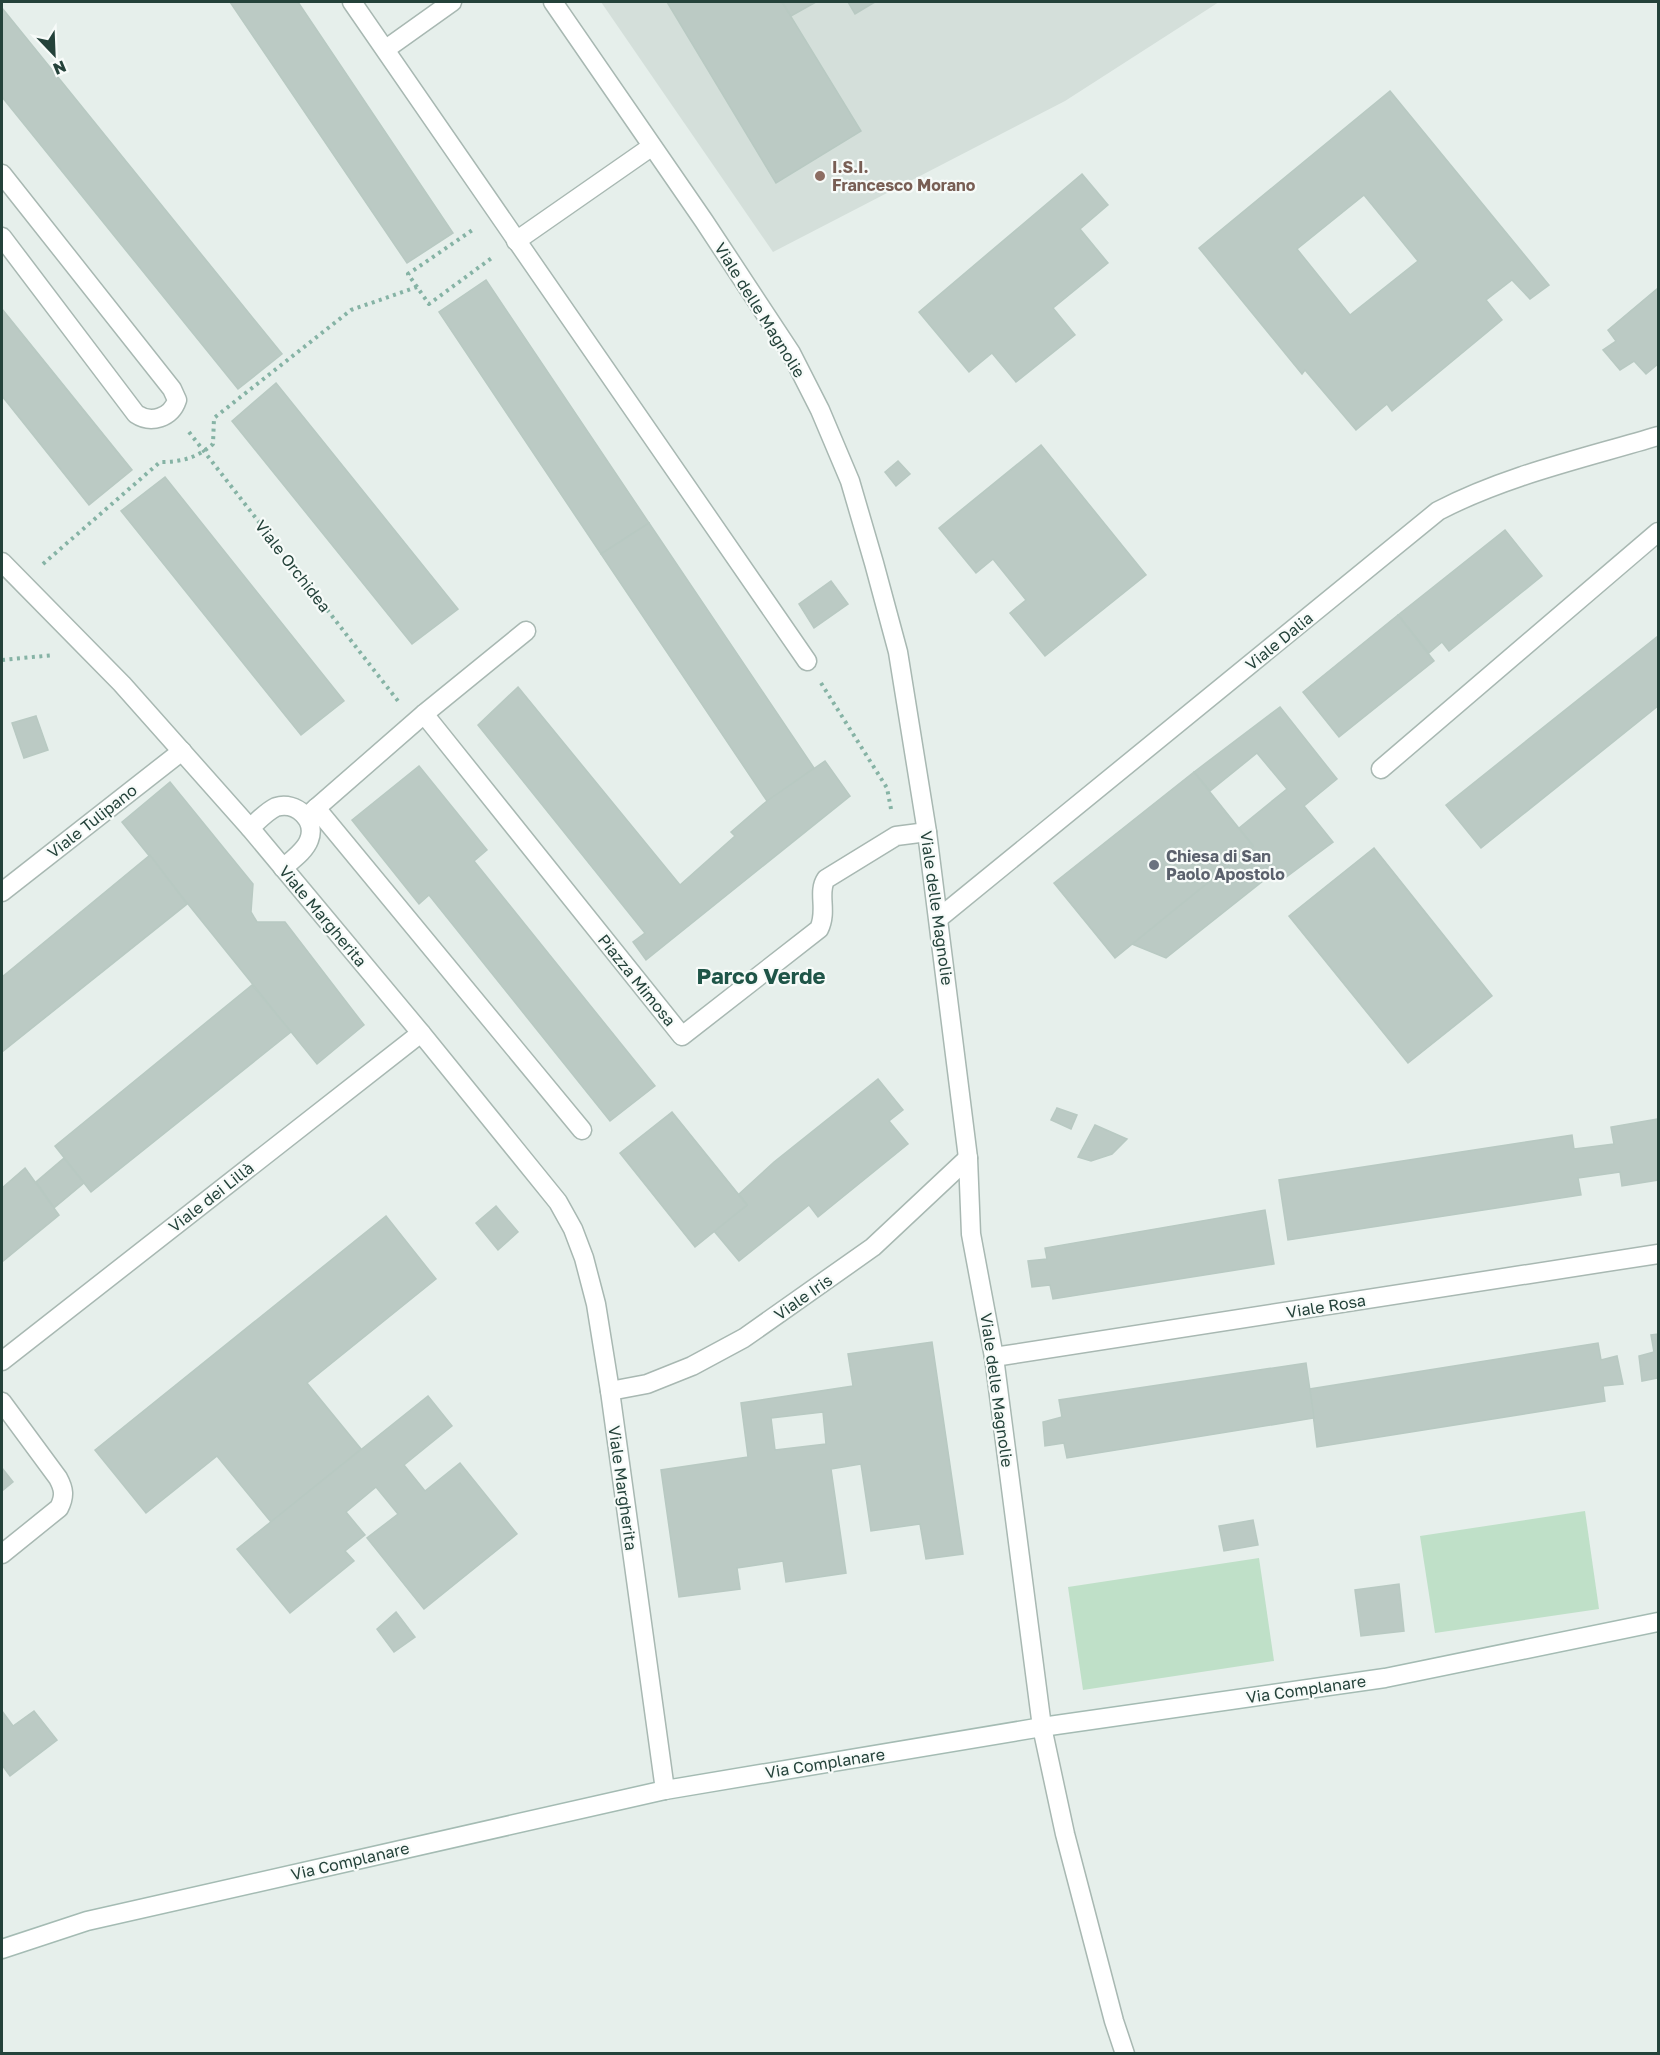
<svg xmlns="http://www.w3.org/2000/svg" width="1660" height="2055" viewBox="0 0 1660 2055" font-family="'Golos Text',sans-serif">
  <rect width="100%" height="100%" fill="#e6efeb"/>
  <path fill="#d4dfda" d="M601 2H1219L1065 101 773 252Z"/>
  <g fill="#bfe0c8">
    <path d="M1585 1511 1599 1609 1435 1633 1420 1536Z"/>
    <path d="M1259 1558 1274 1661 1083 1690 1068 1587Z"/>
  </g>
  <g fill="#bbcac4" stroke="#b8c9c2" stroke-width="1.5" fill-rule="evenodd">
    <path d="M230 2H298L453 233 407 263Z"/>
    <path d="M667 2H782L861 131 776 183Z"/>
    <path d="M782 2H816L791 16Z"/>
    <path d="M848 2H875L855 14Z"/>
    <path d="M2 8 282 354 238 389 2 97Z"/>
    <path d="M1390 91 1549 285 1530 299 1512 280 1486 300 1502 320 1392 411 1387 404 1356 430 1305 370 1302 374 1199 248ZM1364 195 1418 261 1350 315 1297 249Z"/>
    <path d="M1082 174 1108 205 1080 229 1108 263 1053 308 1075 335 1016 382 992 353 969 372 919 312Z"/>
    <path d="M486 280 649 523 601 554 439 312Z"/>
    <path d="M1658 288V364L1646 374 1634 361 1620 370 1603 350 1616 341 1608 330Z"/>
    <path d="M2 309 132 470 89 505 2 396Z"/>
    <path d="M276 383 458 609 412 644 232 421Z"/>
    <path d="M1041 445 1146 575 1045 656 1010 613 1026 600 993 559 976 573 939 528Z"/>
    <path d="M898 461 910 474 896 486 885 472Z"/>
    <path d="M165 477 344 701 301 735 121 511Z"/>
    <path d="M649 523 814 768 767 801 601 554Z"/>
    <path d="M1505 530 1542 576 1449 651 1442 642 1429 653 1398 615Z"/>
    <path d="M831 581 848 604 814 628 799 604Z"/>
    <path d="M1398 615 1434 661 1339 737 1303 692Z"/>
    <path d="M1658 636V706L1481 848 1446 805Z"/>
    <path d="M518 687 680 885 735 836 731 832 767 801 825 761 850 796 646 960 633 942 645 933 478 725Z"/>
    <path d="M1280 707 1337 779 1304 806 1333 842 1285 878 1278 869 1166 958 1132 944 1253 846 1239 828 1287 789 1257 753 1210 791 1194 772Z"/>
    <path d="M36 716 48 750 24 758 12 723Z"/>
    <path d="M419 766 487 850 474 861 655 1086 610 1121 429 895 419 904 352 820Z"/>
    <path d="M1194 772 1253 846 1115 958 1054 883Z"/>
    <path d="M170 782 253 884 251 912 257 922H285L364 1025 317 1064 122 822Z"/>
    <path d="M1374 848 1492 996 1408 1063 1289 916Z"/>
    <path d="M150 855 187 904 2 1052V977Z"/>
    <path d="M252 985 291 1032 91 1192 55 1146Z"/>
    <path d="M878 1079 903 1110 889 1121 908 1144 818 1217 809 1205 739 1261 714 1231 747 1205 739 1194 774 1162Z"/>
    <path d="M1057 1108 1077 1115 1071 1129 1051 1120Z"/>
    <path d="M672 1112 747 1205 695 1247 620 1153Z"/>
    <path d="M1658 1119V1180L1622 1186 1620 1172 1578 1178 1581 1195 1288 1240 1279 1180 1572 1135 1574 1149 1614 1144 1611 1127Z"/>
    <path d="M1095 1125 1127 1139 1112 1154 1091 1161 1078 1157Z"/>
    <path d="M64 1158 84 1183 54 1208 36 1182Z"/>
    <path d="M25 1168 59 1215 2 1262V1188Z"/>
    <path d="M496 1206 518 1232 498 1250 476 1223Z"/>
    <path d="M1265 1210 1274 1264 1053 1299 1050 1285 1032 1287 1028 1261 1047 1259 1045 1248Z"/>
    <path d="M386 1216 436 1279 307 1383 361 1449 271 1522 217 1456 146 1513 95 1450Z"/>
    <path d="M1658 1334V1378L1642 1381 1639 1356 1654 1352 1651 1335Z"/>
    <path d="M932 1342 963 1554 926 1559 920 1524 871 1531 861 1464 831 1469 846 1573 786 1582 783 1561 737 1568 740 1589 679 1597 661 1470 748 1457 741 1403 853 1386 848 1354ZM823 1412 826 1444 775 1450 771 1418Z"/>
    <path d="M1598 1343 1601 1360 1617 1356 1623 1384 1603 1386 1605 1401 1317 1447 1310 1389Z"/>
    <path d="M1306 1363 1314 1418 1067 1458 1064 1443 1045 1446 1043 1422 1062 1417 1059 1400Z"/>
    <path d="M428 1396 452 1426 404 1465 425 1491 460 1463 517 1534 424 1609 367 1538 398 1514 376 1487 346 1512 365 1535 345 1551 354 1561 290 1613 237 1549Z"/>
    <path d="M2 1468 13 1482 2 1491Z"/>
    <path d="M1253 1520 1258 1545 1224 1551 1219 1526Z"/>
    <path d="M1399 1584 1404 1631 1361 1636 1355 1590Z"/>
    <path d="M396 1612 415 1637 394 1652 377 1629Z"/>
    <path d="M2 1711 13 1726 34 1711 57 1740 10 1776 2 1765Z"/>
  </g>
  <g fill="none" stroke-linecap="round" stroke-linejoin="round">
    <defs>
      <g id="lane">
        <path d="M352 2 807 661"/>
        <path d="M386 49 452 2"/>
        <path d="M516 241 651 147"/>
        <path d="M1381 769 1658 532"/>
        <path d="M316 808 582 1130"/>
        <path d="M2 1402 58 1478C64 1489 65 1496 59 1508L2 1554"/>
        <path d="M1042 1727 1065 1834 1114 2021 1125 2054"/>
      </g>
      <g id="street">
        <path d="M553 2 704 221 791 353 820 410 850 481 874 563 898 652 927 832 968 1158 971 1234 994 1357 1042 1727"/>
        <path d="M2 174 172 389 177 400C171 418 151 424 136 414L2 237"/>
        <path d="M2 562 122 684 250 828 421 1033 558 1202 573 1229 584 1258 596 1304 610 1391 665 1790"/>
        <path d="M424 714 682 1036 819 929C828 911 817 892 826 879L896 836 927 832"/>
        <path d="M306 817 424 714 526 631"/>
        <path d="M250 828C258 821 267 811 276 807 296 801 317 820 309 840 305 851 292 860 283 868"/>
        <path d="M2 892 182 751"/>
        <path d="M939 918 1438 511C1507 475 1585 458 1658 436"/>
        <path d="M994 1357 1658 1254"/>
        <path d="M2 1361 421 1033"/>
        <path d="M610 1391 647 1384 692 1366 744 1338 873 1247 968 1158"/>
      </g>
      <path id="secondary" d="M2 1949 87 1921 665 1790 1042 1727 1385 1678 1658 1622"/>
    </defs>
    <use href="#lane" stroke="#a8b8b2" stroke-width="21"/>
    <use href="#street" stroke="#a8b8b2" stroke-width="21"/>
    <use href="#secondary" stroke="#a4bbb3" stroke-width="21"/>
    <g stroke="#86b3a5" stroke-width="4" stroke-dasharray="3 4.5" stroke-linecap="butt">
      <path d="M417 287 408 274 474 229"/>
      <path d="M189 432 398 701"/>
      <path d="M43 564 160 462C181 462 197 458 213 444L214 418 351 310 417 287 429 304 493 257"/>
      <path d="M2 660 54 655"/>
      <path d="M821 683 887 788 891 809"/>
    </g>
    <use href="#lane" stroke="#fff" stroke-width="18"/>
    <use href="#street" stroke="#fff" stroke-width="18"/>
    <use href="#secondary" stroke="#fff" stroke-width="18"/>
  </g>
  <circle fill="#8d6e63" stroke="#f7fbf9" stroke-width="2" cx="820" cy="176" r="6"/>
  <circle fill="#6b7280" stroke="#f7fbf9" stroke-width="2" cx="1154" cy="865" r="6"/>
  <g text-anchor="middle" stroke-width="4.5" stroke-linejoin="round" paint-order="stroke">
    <g font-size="16" font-weight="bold" fill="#785e54" stroke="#f7fbf9" text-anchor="start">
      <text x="832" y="173">I.S.I.<tspan x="832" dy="18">Francesco Morano</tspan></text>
    </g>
    <g font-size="16" fill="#24423a" stroke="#f7fbf9">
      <text transform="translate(760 310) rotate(58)" y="6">Viale delle Magnolie</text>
      <text transform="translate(293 566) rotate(52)" y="6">Viale Orchidea</text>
      <text transform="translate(1279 641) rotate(-39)" y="6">Viale Dalia</text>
      <text transform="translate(92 821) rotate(-38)" y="6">Viale Tulipano</text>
      <text transform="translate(937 908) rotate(82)" y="6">Viale delle Magnolie</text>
      <text transform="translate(323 916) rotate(50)" y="6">Viale Margherita</text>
      <text transform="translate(637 980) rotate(51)" y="6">Piazza Mimosa</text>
      <text transform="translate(211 1197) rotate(-38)" y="6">Viale dei Lillà</text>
      <text transform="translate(803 1297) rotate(-35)" y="6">Viale Iris</text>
      <text transform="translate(1326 1306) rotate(-9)" y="6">Viale Rosa</text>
      <text transform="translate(997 1390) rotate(82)" y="6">Viale delle Magnolie</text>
      <text transform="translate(623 1488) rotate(82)" y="6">Viale Margherita</text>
      <text transform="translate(1306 1689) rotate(-8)" y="6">Via Complanare</text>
      <text transform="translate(825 1763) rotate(-9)" y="6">Via Complanare</text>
      <text transform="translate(350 1861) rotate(-13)" y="6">Via Complanare</text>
    </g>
    <g font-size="16" font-weight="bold" fill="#5b616d" stroke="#f7fbf9" text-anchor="start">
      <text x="1166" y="862">Chiesa di San<tspan x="1166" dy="18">Paolo Apostolo</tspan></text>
    </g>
    <g font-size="22" font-weight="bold" fill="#1f5548" stroke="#f7fbf9">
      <text x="761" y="984">Parco Verde</text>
    </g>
  </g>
  <rect width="1660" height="2055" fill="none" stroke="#24423a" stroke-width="6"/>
  <g transform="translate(54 54) rotate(157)" stroke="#f7fbf9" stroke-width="4.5" paint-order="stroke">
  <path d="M0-4.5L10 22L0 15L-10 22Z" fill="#24423a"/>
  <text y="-9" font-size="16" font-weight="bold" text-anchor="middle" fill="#24423a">N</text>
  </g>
</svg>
